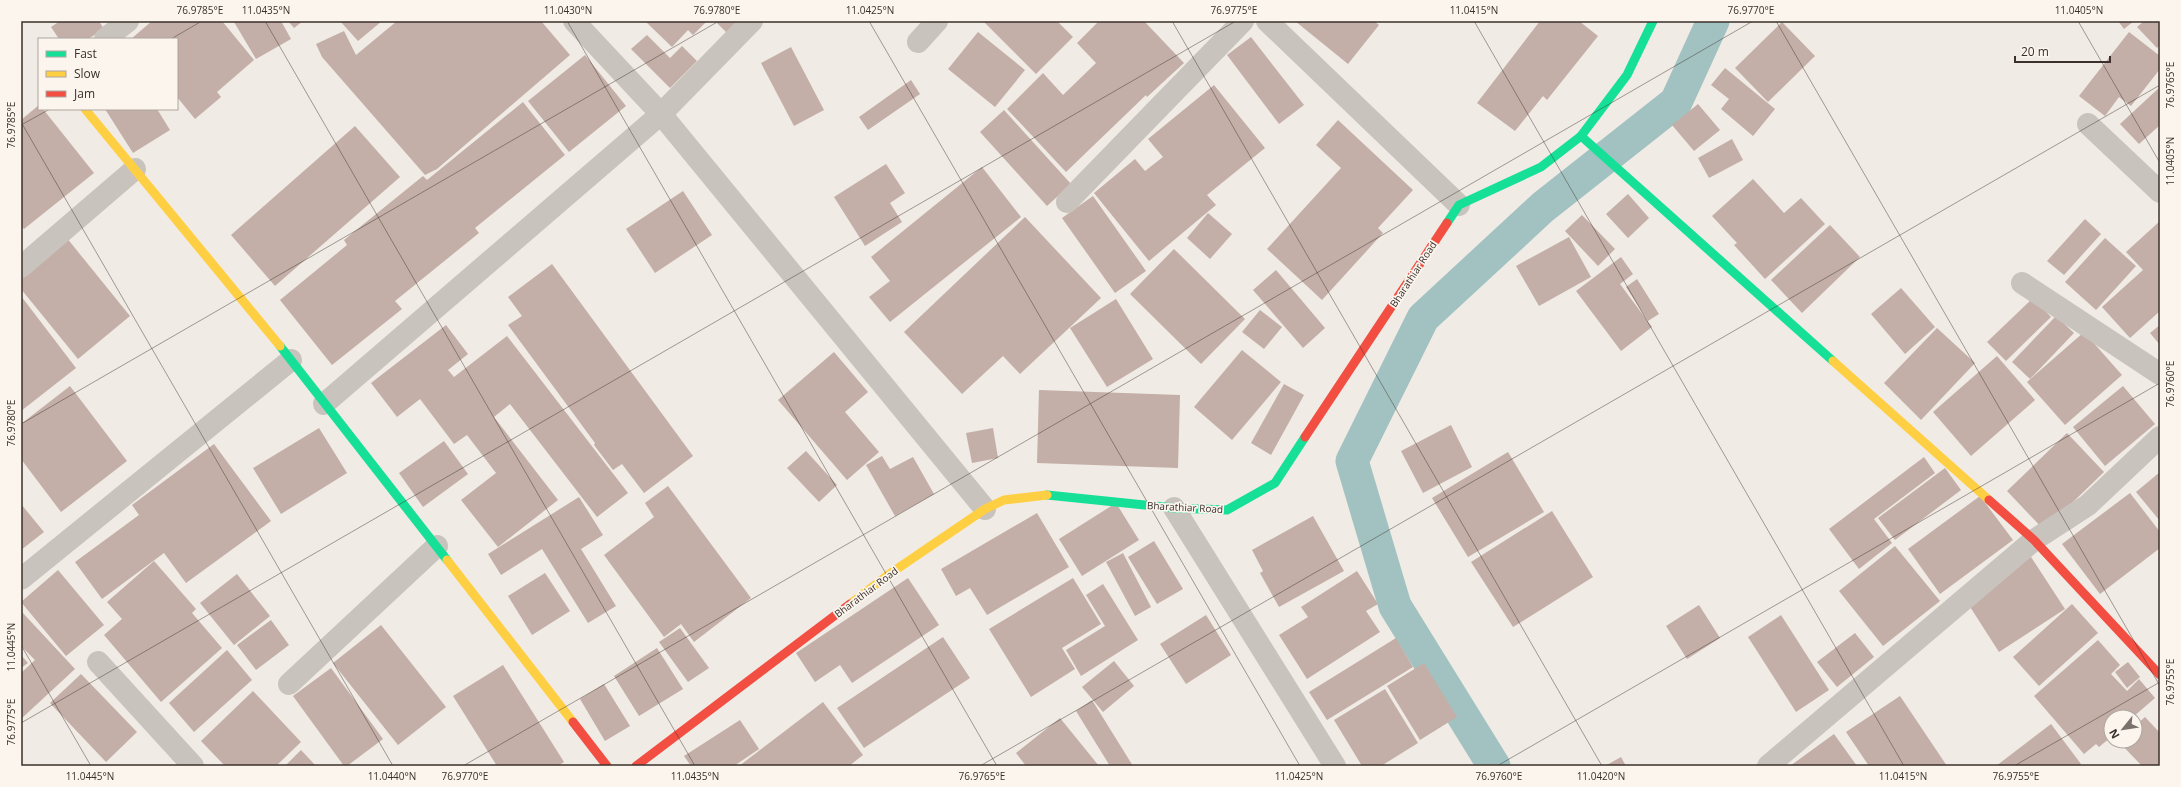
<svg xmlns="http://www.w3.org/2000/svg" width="2181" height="787" viewBox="0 0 2181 787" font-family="'Open Sans',sans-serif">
  <rect width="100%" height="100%" fill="#f0ebe5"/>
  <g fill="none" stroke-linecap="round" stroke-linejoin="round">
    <path stroke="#a1c2c1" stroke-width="33" d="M1494 766 1395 606 1352 461 1423 318 1543 207 1676 102 1713 21"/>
  </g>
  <g fill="#c3afa7">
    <path d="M60 21H99L104 29 88 39H59L51 27Z"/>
    <path d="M152 21H222L254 60 217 92 221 97 195 119 177 97V39H131Z"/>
    <path d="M235 21H281L291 39 256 59 234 22Z"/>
    <path d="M288 21H303L294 28Z"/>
    <path d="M340 21H382L358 41Z"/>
    <path d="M397 21H541L570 55 437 169 425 175 322 57 316 44 344 31 356 55Z"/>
    <path d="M645 21H707L693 35 688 30 672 47Z"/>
    <path d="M719 21H740L728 34 717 23Z"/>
    <path d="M983 21H1057L1073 37 1036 74Z"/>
    <path d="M1099 21H1144L1184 63 1147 97 1146 95 1066 172 1007 109 1043 73 1063 95 1096 63 1077 43Z"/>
    <path d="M1295 21H1374L1379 25 1348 64Z"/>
    <path d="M1540 21H1579L1598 36 1547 100 1543 96 1515 131 1477 103Z"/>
    <path d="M2118 21H2134L2124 29Z"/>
    <path d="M2144 21H2160V45L2157 48 2137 27Z"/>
    <path d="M1782 22 1815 56 1768 102 1735 68Z"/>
    <path d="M978 32 1025 70 995 107 948 69Z"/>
    <path d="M2129 32 2160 56V69L2131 106 2119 97 2105 116 2079 96Z"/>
    <path d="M647 35 670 58 682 46 697 61 670 88 631 49Z"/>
    <path d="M1251 37 1304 105 1279 124 1227 55Z"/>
    <path d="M791 47 824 110 794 126 761 63Z"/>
    <path d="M585 55 626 106 569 152 528 101Z"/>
    <path d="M1725 68 1775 109 1753 136 1721 109 1729 99 1711 85Z"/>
    <path d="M911 80 920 94 868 130 859 117Z"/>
    <path d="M1214 85 1265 148 1207 195 1216 205 1149 261 1094 193 1135 159 1145 171 1163 157 1148 139Z"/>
    <path d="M2160 87V125L2139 144 2120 124Z"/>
    <path d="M523 102 565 155 475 228 479 233 395 301 402 309 332 365 280 300 347 245 344 240 423 176 427 180Z"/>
    <path d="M1698 104 1720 130 1694 151 1672 125Z"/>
    <path d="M39 105V109H43L94 173 24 229 21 226V120Z"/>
    <path d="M105 109H157L170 130 133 153Z"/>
    <path d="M1004 110 1071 184 1047 206 980 132Z"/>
    <path d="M1338 120 1413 190 1378 228 1383 233 1322 300 1267 249 1341 168 1316 145Z"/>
    <path d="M355 126 400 177 275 286 231 235Z"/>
    <path d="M1732 139 1743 160 1709 178 1698 158Z"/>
    <path d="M886 164 905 193 890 203 902 222 865 246 834 197Z"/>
    <path d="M982 167 1021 217 890 322 869 297 890 281 871 257Z"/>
    <path d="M1753 179 1784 213 1801 198 1825 224 1765 279 1734 245 1737 243 1712 216Z"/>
    <path d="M683 191 712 235 655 273 626 229Z"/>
    <path d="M1628 194 1649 218 1628 238 1606 214Z"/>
    <path d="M1093 196 1146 271 1115 293 1062 218Z"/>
    <path d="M1208 213 1232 234 1210 259 1187 238Z"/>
    <path d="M1582 215 1615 249 1598 266 1565 231Z"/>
    <path d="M1025 217 1101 298 1020 374 1003 356 962 394 904 332Z"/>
    <path d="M2085 219 2101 234 2064 275 2047 261Z"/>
    <path d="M2160 221V311L2130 338 2102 307 2143 270 2126 252Z"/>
    <path d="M1830 225 1860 257 1802 313 1771 280Z"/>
    <path d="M66 237 130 316 78 359 21 289V274Z"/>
    <path d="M1569 237 1591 277 1539 306 1516 266Z"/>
    <path d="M2105 238 2136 266 2096 310 2065 282Z"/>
    <path d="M1174 249 1245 319 1201 364 1130 294Z"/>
    <path d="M1621 257 1633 274 1620 284 1652 327 1621 351 1576 291Z"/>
    <path d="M552 264 693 456 644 493 622 464 613 470 594 445 595 443 508 325 522 316 508 297Z"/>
    <path d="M1276 270 1325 328 1303 348 1253 290Z"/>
    <path d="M1637 279 1659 314 1648 321 1626 287Z"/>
    <path d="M1901 288 1935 327 1905 354 1871 314Z"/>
    <path d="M21 296 76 368 21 411Z"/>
    <path d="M2033 298 2051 317 2006 361 1987 342Z"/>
    <path d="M1116 299 1153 359 1107 387 1070 328Z"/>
    <path d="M1260 310 1282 327 1264 349 1242 332Z"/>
    <path d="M2056 316 2074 333 2030 379 2012 362Z"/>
    <path d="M446 325 468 354 448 370 454 377 507 336 628 493 597 517 510 404 494 417 558 500 498 547 461 500 496 473 467 435 454 444 420 399 397 417 371 383Z"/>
    <path d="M2160 325V345L2150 333Z"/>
    <path d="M1937 328 1975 363 1921 420 1884 383Z"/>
    <path d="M2084 332 2122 375 2065 425 2027 382Z"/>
    <path d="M1242 350 1281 382 1232 440 1194 407Z"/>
    <path d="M834 352 868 392 845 412 879 452 847 480 778 400Z"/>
    <path d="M1997 356 2035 400 1971 456 1933 412Z"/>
    <path d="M1284 384 1304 395 1271 455 1251 443Z"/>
    <path d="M70 386 127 461 61 512 21 459V424Z"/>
    <path d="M2123 386 2155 424 2105 466 2073 427Z"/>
    <path d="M1039 390 1180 395 1178 468 1037 463Z"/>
    <path d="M1451 425 1472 467 1423 493 1401 451Z"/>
    <path d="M319 428 347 473 281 514 253 468Z"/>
    <path d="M993 428 998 458 972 463 966 433Z"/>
    <path d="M2067 433 2104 472 2044 530 2007 491Z"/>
    <path d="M444 441 468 474 423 507 399 473Z"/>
    <path d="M214 444 271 521 186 583 164 553 102 599 75 562 139 515 132 505Z"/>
    <path d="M806 451 837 485 819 502 787 468Z"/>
    <path d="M1508 452 1544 512 1468 557 1432 498Z"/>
    <path d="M882 456 890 469 913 457 934 494 895 516 866 465Z"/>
    <path d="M1924 457 1935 473 1874 519 1892 543 1859 569 1829 529Z"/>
    <path d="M1945 468 1961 490 1895 540 1878 518Z"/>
    <path d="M2160 472V521L2136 492Z"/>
    <path d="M668 486 751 598 694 642 681 624 664 637 604 555 654 517 645 503Z"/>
    <path d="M2130 493 2160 532V548L2100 594 2062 544Z"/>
    <path d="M1980 496 2013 540 1940 594 1908 549Z"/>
    <path d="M579 497 603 535 581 549 616 606 588 623 542 549 501 575 488 554Z"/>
    <path d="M1116 503 1139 540 1082 576 1059 539Z"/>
    <path d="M21 504 44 532 21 550Z"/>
    <path d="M1552 511 1593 577 1513 627 1471 562Z"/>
    <path d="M1037 513 1069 567 987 615 970 588 956 596 941 569Z"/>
    <path d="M1313 516 1344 571 1279 607 1260 573 1263 571 1252 550Z"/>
    <path d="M1154 541 1183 589 1157 604 1128 557Z"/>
    <path d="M1895 546 1940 601 1883 646 1839 591Z"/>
    <path d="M1123 553 1151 607 1135 616 1106 562Z"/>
    <path d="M2031 557 2065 609 1999 652 1965 599Z"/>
    <path d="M154 561 196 609 192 613 222 648 161 702 104 635 122 619 107 602Z"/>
    <path d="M58 570 104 625 66 656 21 602Z"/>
    <path d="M1357 571 1378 604 1366 611 1380 632 1307 679 1279 635 1308 617 1301 607Z"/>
    <path d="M545 573 570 611 532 635 508 596Z"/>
    <path d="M237 574 270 616 234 645 200 603Z"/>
    <path d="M908 578 939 625 852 683 840 665 815 682 796 653Z"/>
    <path d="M1073 578 1101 624 1062 648 1075 669 1031 697 989 629Z"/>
    <path d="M1103 584 1138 640 1081 676 1066 650 1105 626 1086 595Z"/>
    <path d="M2072 604 2098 633 2039 686 2013 657Z"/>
    <path d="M1699 605 1720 638 1687 659 1666 626Z"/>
    <path d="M21 611 75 669 22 718 21 673 35 660 21 646Z"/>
    <path d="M1206 615 1231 655 1186 684 1160 644Z"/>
    <path d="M1781 615 1829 690 1796 712 1748 637Z"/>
    <path d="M271 620 289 645 256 670 237 645Z"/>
    <path d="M381 625 446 707 398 745 333 663Z"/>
    <path d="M680 628 709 668 688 682 659 642Z"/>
    <path d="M1855 633 1874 657 1837 687 1817 662Z"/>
    <path d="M943 637 970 678 864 748 837 708Z"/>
    <path d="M1396 638 1413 667 1327 720 1309 692Z"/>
    <path d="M2098 640 2120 665 2111 674 2127 691 2139 679 2155 698 2133 717H2111V737L2099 747 2096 744 2084 754 2034 696Z"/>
    <path d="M657 648 683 689 639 716 614 676Z"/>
    <path d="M227 650 252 680 194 732 169 703Z"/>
    <path d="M21 655 28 663 21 668Z"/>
    <path d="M1114 661 1134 686 1103 712 1082 687Z"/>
    <path d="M2128 662 2140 677 2127 688 2115 672Z"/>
    <path d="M1424 663 1457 717 1420 740 1387 686Z"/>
    <path d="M503 665 564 762 558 766H497L453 696Z"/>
    <path d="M331 668 383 739 347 766H344L293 696Z"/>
    <path d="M81 674 137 732 106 762 50 703Z"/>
    <path d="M604 684 630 726 605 741 580 699Z"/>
    <path d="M1385 689 1418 743 1381 766H1362L1334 720Z"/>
    <path d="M253 691 301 742 276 766H225L201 741Z"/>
    <path d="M1900 696 1947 766H1869L1846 732Z"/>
    <path d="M1092 700 1133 766H1110L1076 711Z"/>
    <path d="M823 702 863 755 849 766H739Z"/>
    <path d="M2145 717 2160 733V766H2142L2119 742 2135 741V726Z"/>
    <path d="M1060 718 1099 766H1026L1016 753Z"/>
    <path d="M740 720 759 749 734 766H691L684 756Z"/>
    <path d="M2051 724 2081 764 2079 766H1996Z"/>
    <path d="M1834 734 1857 766H1790Z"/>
    <path d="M301 750 316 766H285Z"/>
    <path d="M1621 757 1626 766H1605Z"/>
  </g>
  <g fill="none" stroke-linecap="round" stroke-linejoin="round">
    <g stroke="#c9c3be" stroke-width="22">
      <path d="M574 21 661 114 985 509"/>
      <path d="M1267 21 1459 205"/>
      <path d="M105 39 128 21"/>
      <path d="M918 42 937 21"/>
      <path d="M2088 124 2160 192"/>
      <path d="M1067 202 1243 21"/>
      <path d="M21 267 135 169"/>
      <path d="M2022 283 2160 374"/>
      <path d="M324 404 661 114 752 21"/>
      <path d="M1174 508 1335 766"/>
      <path d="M21 579 291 360"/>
      <path d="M98 662 193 766"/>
      <path d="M289 684 437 546"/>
      <path d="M1768 766 2034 540 2088 505 2160 437"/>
    </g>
    <g stroke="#16e098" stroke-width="9">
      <path d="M1581 136 1833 361"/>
      <path d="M1447 223 1459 205 1541 167 1581 136 1627 75 1653 21"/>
      <path d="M280 346 447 560"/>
      <path d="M1047 495 1174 508 1227 510 1275 483 1305 437"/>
    </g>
    <g stroke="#ffcf43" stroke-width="9">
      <path d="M85 109 280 346"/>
      <path d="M1833 361 1989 500"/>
      <path d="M447 560 573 722"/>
      <path d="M850 604 888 575 985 509 1004 500 1047 495"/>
    </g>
    <g stroke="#f24e42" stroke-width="9">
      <path d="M1305 437 1447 223"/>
      <path d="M1989 500 2034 540 2160 675"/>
      <path d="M573 722 607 766"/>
      <path d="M636 766 850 604"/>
    </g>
  </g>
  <path fill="none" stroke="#3b302b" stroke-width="1" stroke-opacity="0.45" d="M265 21 695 766M567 21 997 766M869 21 1300 766M1172 21 1602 766M1474 21 1904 766M1776 21 2160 686M2078 21 2160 163M171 39 202 21M21 122 393 766M21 125 50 109M21 424 719 21M21 645 91 766M21 723 1236 21M463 766 1753 21M980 766 2160 85M1497 766 2160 383M2014 766 2160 682"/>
  <g text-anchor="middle" stroke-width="3.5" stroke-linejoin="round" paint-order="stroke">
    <g font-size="10" fill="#3b302b" stroke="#fbf5ee">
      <text transform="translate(1413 274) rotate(-57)" y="4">Bharathiar Road</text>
      <text transform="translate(1185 507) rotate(3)" y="4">Bharathiar Road</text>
      <text transform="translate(866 592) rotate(-37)" y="4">Bharathiar Road</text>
    </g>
  </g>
  <rect width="2181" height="787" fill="none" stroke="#fbf5ee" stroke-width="44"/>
  <rect x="38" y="38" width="140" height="72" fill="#fbf5ee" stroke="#aea6a0"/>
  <rect x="46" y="51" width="20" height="6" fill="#16e098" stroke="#aea6a0"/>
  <text x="74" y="58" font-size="12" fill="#3b302b">Fast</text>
  <rect x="46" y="71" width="20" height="6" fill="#ffcf43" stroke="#aea6a0"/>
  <text x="74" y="78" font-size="12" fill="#3b302b">Slow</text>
  <rect x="46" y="91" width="20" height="6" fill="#f24e42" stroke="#aea6a0"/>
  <text x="74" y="98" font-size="12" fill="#3b302b">Jam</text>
  <g transform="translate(2123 729) rotate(240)"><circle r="19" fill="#fbf5ee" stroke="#aea6a0"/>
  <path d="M0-3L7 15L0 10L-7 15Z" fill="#7a716c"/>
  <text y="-6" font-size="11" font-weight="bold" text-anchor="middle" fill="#3b302b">N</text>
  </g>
  <path d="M2015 56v6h95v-6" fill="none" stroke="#3b302b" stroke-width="2"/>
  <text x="2021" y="56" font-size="12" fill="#3b302b" stroke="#fbf5ee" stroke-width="3" paint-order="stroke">20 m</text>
  <rect x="22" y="22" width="2137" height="743" fill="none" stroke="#3b302b" stroke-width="1.5"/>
  <g font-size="10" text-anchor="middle" fill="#3b302b">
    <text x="200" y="14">76.9785°E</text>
    <text x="266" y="14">11.0435°N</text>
    <text x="568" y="14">11.0430°N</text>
    <text x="717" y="14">76.9780°E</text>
    <text x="870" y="14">11.0425°N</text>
    <text x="1234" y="14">76.9775°E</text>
    <text x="1474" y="14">11.0415°N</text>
    <text x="1751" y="14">76.9770°E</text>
    <text x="2079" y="14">11.0405°N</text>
    <text transform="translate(2170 85) rotate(-90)" y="4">76.9765°E</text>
    <text transform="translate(11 125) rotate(-90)" y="4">76.9785°E</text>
    <text transform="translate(2170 161) rotate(-90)" y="4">11.0405°N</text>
    <text transform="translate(2170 384) rotate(-90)" y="4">76.9760°E</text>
    <text transform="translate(11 423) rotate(-90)" y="4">76.9780°E</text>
    <text transform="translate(11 647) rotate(-90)" y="4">11.0445°N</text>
    <text transform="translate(2170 682) rotate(-90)" y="4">76.9755°E</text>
    <text transform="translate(11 722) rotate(-90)" y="4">76.9775°E</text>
    <text x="90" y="780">11.0445°N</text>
    <text x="392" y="780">11.0440°N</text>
    <text x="465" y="780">76.9770°E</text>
    <text x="695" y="780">11.0435°N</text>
    <text x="982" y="780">76.9765°E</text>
    <text x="1299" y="780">11.0425°N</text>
    <text x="1499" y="780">76.9760°E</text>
    <text x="1601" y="780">11.0420°N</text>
    <text x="1903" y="780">11.0415°N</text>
    <text x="2016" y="780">76.9755°E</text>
  </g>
</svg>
